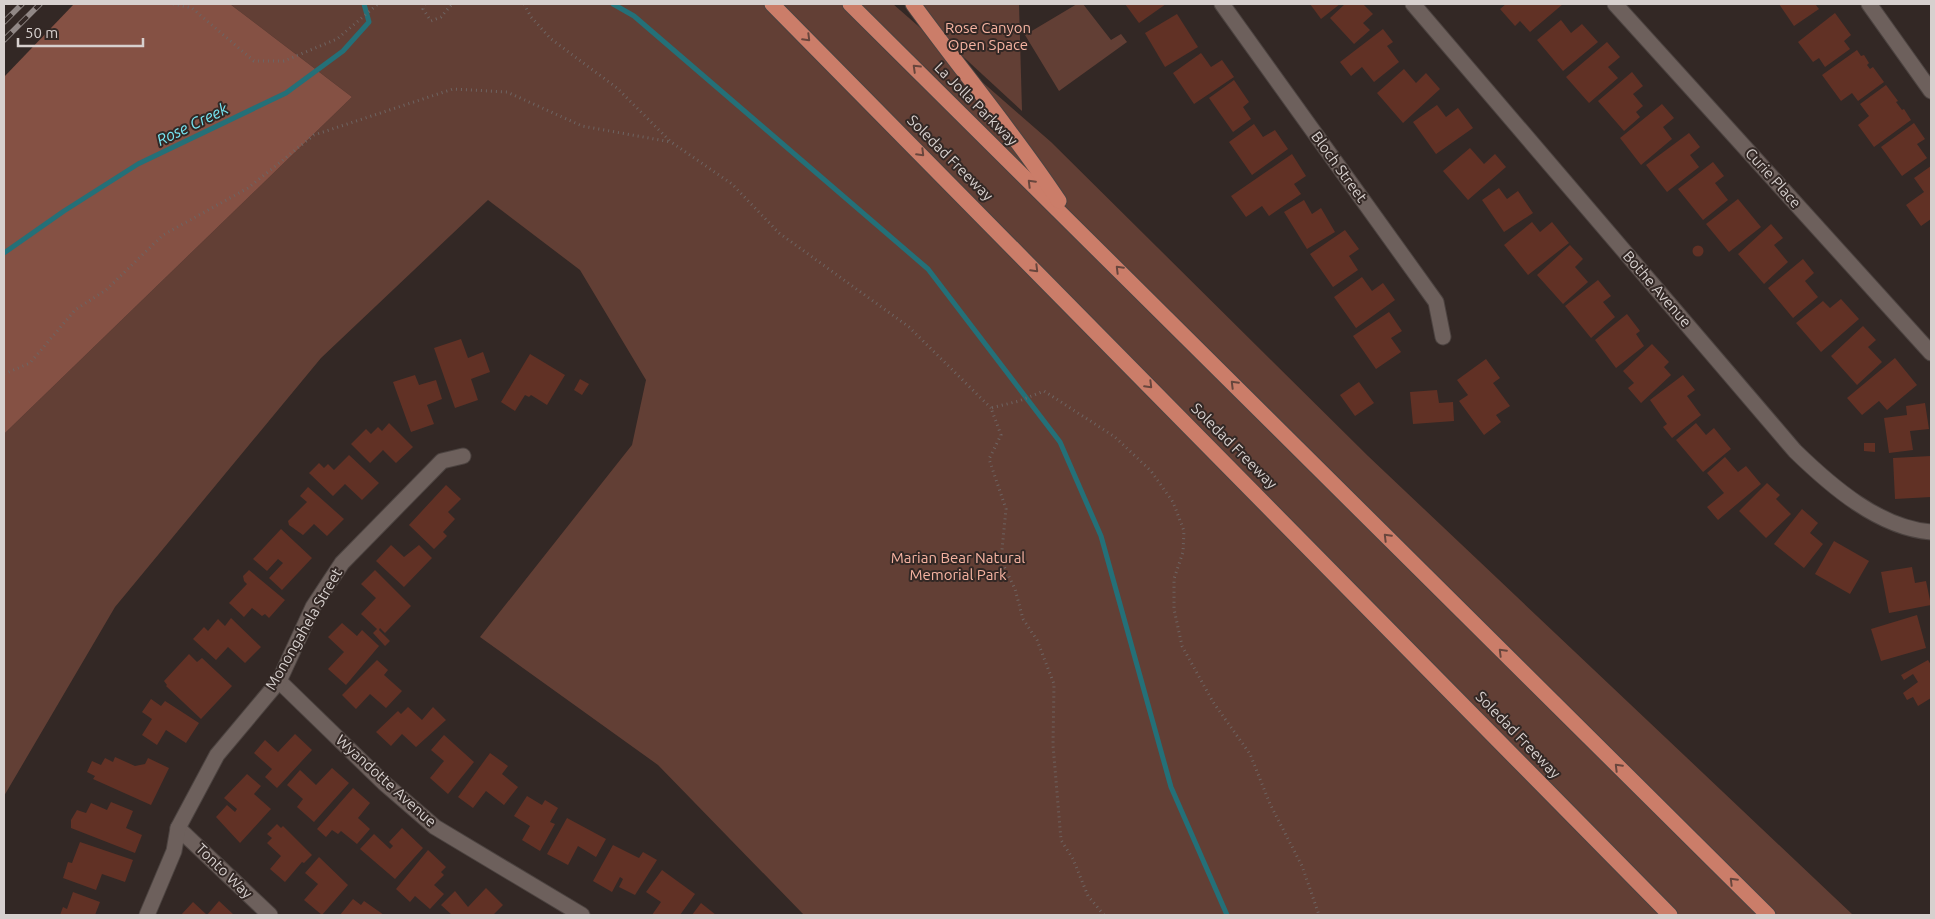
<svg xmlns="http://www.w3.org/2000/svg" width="1935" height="919" viewBox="0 0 1935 919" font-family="Ubuntu,sans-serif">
  <rect width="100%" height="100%" fill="#332825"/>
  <g fill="#623f35">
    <path d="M230 4H893L1051 142 1368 456 1853 915H804L658 765 480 637 632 445 646 380 580 270 488 200 321 358 115 607 4 796V434L352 97Z"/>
    <path d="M906 4H1019L1022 111Z"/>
    <path d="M1077 4H1083L1111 40 1121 34 1127 42 1059 91 1025 35Z"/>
  </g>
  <path fill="#855144" d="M74 4H230L352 97 4 434V77Z"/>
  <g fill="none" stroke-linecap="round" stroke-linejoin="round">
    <g stroke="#247078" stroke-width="5">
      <path d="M613 4 634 16 928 269 1060 442 1101 536 1171 787 1227 915"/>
      <path d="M4 253 64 211 138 164 286 93 343 51 369 22 364 4"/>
    </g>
  </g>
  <g fill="#613125">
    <path d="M1125 4H1166L1139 23Z"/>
    <path d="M1310 4H1340L1321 19Z"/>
    <path d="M1345 4H1363L1373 14 1363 23 1370 30 1354 44 1330 18Z"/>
    <path d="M1506 4H1563L1530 32 1520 21 1515 26 1500 9Z"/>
    <path d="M1779 4H1815L1819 9 1794 26Z"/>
    <path d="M1835 13 1851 35 1844 41 1850 49 1825 67 1819 58 1813 62 1798 42Z"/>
    <path d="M1177 14 1198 47 1165 67 1145 33Z"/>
    <path d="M1561 20 1571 33 1582 24 1598 42 1563 71 1537 40Z"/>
    <path d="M1383 29 1393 42 1387 46 1399 62 1374 82 1362 67 1351 76 1340 62Z"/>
    <path d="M1607 42 1620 57 1608 67 1618 78 1589 103 1566 77Z"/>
    <path d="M1857 50 1861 56 1864 55 1869 63 1867 65 1870 69 1873 67 1884 82 1858 101 1852 93 1841 101 1822 75Z"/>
    <path d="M1201 53 1211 67 1222 60 1234 77 1194 104 1173 73Z"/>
    <path d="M1404 69 1416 83 1426 73 1440 89 1403 123 1377 93Z"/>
    <path d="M1632 72 1643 86 1633 94 1643 106 1636 112 1640 117 1624 131 1598 101Z"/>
    <path d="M1234 80 1249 102 1243 107 1251 119 1233 132 1209 98Z"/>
    <path d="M1886 85 1898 101 1896 102 1902 110 1904 109 1911 120 1874 147 1858 125 1869 116 1860 104Z"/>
    <path d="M1662 104 1674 118 1663 127 1672 139 1641 165 1620 138Z"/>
    <path d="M1437 105 1446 117 1458 108 1473 128 1436 154 1413 122Z"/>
    <path d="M1914 123 1925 139 1917 144 1927 158 1902 176 1881 147Z"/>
    <path d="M1254 124 1263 137 1275 130 1288 149 1252 175 1229 142Z"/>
    <path d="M1689 133 1700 147 1690 155 1699 167 1667 192 1646 165Z"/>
    <path d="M1470 148 1484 164 1495 154 1506 167 1468 200 1443 171Z"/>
    <path d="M1292 154 1306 176 1294 184 1301 194 1269 216 1262 206 1246 217 1231 196Z"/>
    <path d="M1713 162 1724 176 1715 183 1728 200 1703 220 1678 189Z"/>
    <path d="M1931 166V219L1921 226 1906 205 1924 192 1914 178Z"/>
    <path d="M1499 188 1507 199 1518 191 1533 213 1504 232 1482 200Z"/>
    <path d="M1738 199 1761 227 1729 252 1706 224Z"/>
    <path d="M1304 200 1312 214 1321 208 1335 232 1307 249 1284 212Z"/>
    <path d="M1532 222 1540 232 1552 222 1569 243 1528 275 1504 245Z"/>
    <path d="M1771 224 1783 238 1774 245 1788 262 1764 284 1738 254Z"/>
    <path d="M1345 230 1359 249 1349 256 1358 270 1333 287 1310 254Z"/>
    <path d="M1570 245 1583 259 1575 267 1588 282 1563 304 1537 275Z"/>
    <circle cx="1698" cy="251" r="5.5"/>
    <path d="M1803 259 1814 273 1805 281 1818 297 1793 318 1768 288Z"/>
    <path d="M1362 277 1372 291 1383 283 1395 300 1356 328 1334 297Z"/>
    <path d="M1598 280 1611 296 1603 302 1615 317 1591 338 1565 306Z"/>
    <path d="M1841 299 1859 319 1821 352 1796 323 1823 301 1830 308Z"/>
    <path d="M1389 312 1402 331 1391 338 1401 352 1376 369 1353 336Z"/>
    <path d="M1627 314 1640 331 1636 334 1644 346 1616 368 1595 340Z"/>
    <path d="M1863 326 1876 340 1868 347 1882 362 1857 385 1831 356Z"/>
    <path d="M461 339 468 358 483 352 490 372 471 379 478 400 455 408 434 348Z"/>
    <path d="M1652 344 1669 362 1664 367 1671 375 1641 403 1628 388 1634 383 1623 371Z"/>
    <path d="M530 354 565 375 547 405 531 395 529 397 525 395 515 411 501 402Z"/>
    <path d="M1895 358 1917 385 1887 410 1879 401 1862 415 1847 398Z"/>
    <path d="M1486 359 1500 378 1493 383 1510 406 1496 415 1501 422 1484 435 1459 401 1468 395 1457 380Z"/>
    <path d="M415 375 419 385 436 380 442 399 427 405 434 424 411 432 393 382Z"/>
    <path d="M1683 375 1695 390 1687 396 1701 415 1672 438 1663 427 1667 424 1650 400Z"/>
    <path d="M580 379 589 384 582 395 574 390Z"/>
    <path d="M1359 382 1374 403 1355 416 1340 395Z"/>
    <path d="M1437 390 1439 403 1453 402 1454 421 1413 424 1410 392Z"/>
    <path d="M1925 403 1929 429 1910 431 1913 450 1889 453 1884 418 1907 415 1906 406Z"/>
    <path d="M389 423 413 447 396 463 383 450 370 463 351 444 366 429 371 434 378 427 382 431Z"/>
    <path d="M1696 423 1706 435 1714 428 1731 449 1703 472 1676 440Z"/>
    <path d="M1864 443H1875V452L1864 451Z"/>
    <path d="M349 455 379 483 362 500 345 484 333 496 309 473 319 463 324 468 328 464 334 470Z"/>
    <path d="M1931 456V497L1895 499 1893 458Z"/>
    <path d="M1725 457 1738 472 1746 466 1761 484 1718 520 1707 507 1724 493 1707 473Z"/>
    <path d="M1767 483 1780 495 1776 499 1791 514 1766 538 1739 511Z"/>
    <path d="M446 485 461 499 448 512 455 519 443 532 447 536 434 549 409 525Z"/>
    <path d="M308 487 344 519 327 536 314 524 303 535 289 525 288 521 307 502 300 496Z"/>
    <path d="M1802 509 1818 523 1810 533 1823 544 1804 568 1774 544Z"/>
    <path d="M281 529 312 558 282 590 269 578 283 563 278 559 267 571 253 559Z"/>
    <path d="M1834 541 1869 561 1850 594 1815 574Z"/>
    <path d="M391 545 404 557 419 545 432 558 404 587 376 561Z"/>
    <path d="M1912 567 1915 583 1926 581 1931 605 1889 613 1881 572Z"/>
    <path d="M249 570 285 600 269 618 265 614 262 616 252 608 244 617 229 603 247 584 244 581 243 576Z"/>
    <path d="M375 570 411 606 385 633 380 628 379 630 390 641 385 646 373 633 377 629 361 614 376 598 361 584Z"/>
    <path d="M1917 615 1926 648 1881 661 1871 629Z"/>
    <path d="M231 618 261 647 245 663 228 647 216 660 193 639 204 627 208 631 218 619 225 626Z"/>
    <path d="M342 623 357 636 362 630 379 646 346 685 328 669 344 652 328 637Z"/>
    <path d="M189 654 197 662 202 658 232 686 201 719 166 686 167 685 164 681Z"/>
    <path d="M377 660 388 670 384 675 402 691 386 708 370 694 356 709 342 695Z"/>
    <path d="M1928 660 1931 665V698L1918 706 1913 697 1907 700 1903 693 1918 682 1913 674 1904 680 1901 675Z"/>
    <path d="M151 699 161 706 165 701 199 723 186 743 166 730 157 745 142 735 152 719 142 712Z"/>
    <path d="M408 707 422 720 433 707 446 720 416 747 402 734 391 746 376 732 398 711 401 714Z"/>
    <path d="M295 734 312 750 277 788 265 777 272 769 254 753 265 740 278 752Z"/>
    <path d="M444 735 474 762 448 794 430 778 444 761 431 750Z"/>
    <path d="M490 753 508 766 502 774 518 787 504 805 486 791 473 808 458 797Z"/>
    <path d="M115 757 135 766 145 764 148 758 169 768 151 805 93 779 95 776 87 772 92 761 101 765 105 758 113 762Z"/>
    <path d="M332 768 349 783 314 822 297 807 303 799 287 785 300 770 316 785Z"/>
    <path d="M247 774 261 786 254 794 271 809 240 843 216 817 227 805 235 812 237 809 224 798Z"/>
    <path d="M353 788 370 803 358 818 370 829 357 844 341 831 338 834 332 830 326 837 317 829Z"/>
    <path d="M527 796 542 805 545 800 558 808 550 822 555 824 540 851 522 840 530 826 514 816Z"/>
    <path d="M111 802 133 811 126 828 142 835 135 853 71 828V820L77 810 86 813 91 803 107 810Z"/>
    <path d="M567 818 606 839 596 857 578 846 568 865 547 854Z"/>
    <path d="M277 824 281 828 283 826 312 855 304 863 302 862 285 882 270 869 281 856 267 843 272 838 267 834Z"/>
    <path d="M402 828 423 848 395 879 360 849 374 834 390 849 393 846 389 842Z"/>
    <path d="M80 842 133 860 125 882 102 874 96 890 63 878 68 862 72 863Z"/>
    <path d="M613 845 639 858 643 852 657 860 635 895 619 887 623 879 620 877 612 892 593 881Z"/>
    <path d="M428 850 446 867 441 872 444 875 434 885 444 894 430 909 415 896 410 902 396 889Z"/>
    <path d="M319 857 348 885 322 915 304 900 318 884 305 873Z"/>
    <path d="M662 870 695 894 680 915H652L661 902 646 892Z"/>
    <path d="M486 888 503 905 493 915H452L441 905 455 891 468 907Z"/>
    <path d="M73 892 100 902 95 915H60L63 907 67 909Z"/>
    <path d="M353 899 361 905 364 901 384 915H340Z"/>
    <path d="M219 901 234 915H181L193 902 207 915Z"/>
    <path d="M701 903 716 915H692Z"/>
  </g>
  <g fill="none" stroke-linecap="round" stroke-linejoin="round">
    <defs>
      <g id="street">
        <path d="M1222 4 1436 302 1443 337"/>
        <path d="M1413 4 1795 451C1831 486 1879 528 1931 532"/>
        <path d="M1615 4 1931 353"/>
        <path d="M1869 4 1931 91"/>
        <path d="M279 681 384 783 435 827 582 915"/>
        <path d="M178 828 270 915"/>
        <path d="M147 915 174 851 178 828 217 755 279 681 313 607 342 563 442 461 463 456"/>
      </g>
      <g id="highway">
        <path d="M772 4 1670 915"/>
        <path d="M850 4 1768 915"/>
        <path d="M913 4C961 70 1014 133 1059 201"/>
      </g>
    </defs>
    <use href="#street" stroke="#4c4340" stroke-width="17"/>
    <use href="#highway" stroke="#4c4340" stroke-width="17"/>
    <g stroke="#6e6462" stroke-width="3" stroke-dasharray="1 4" stroke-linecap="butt">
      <path d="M173 4 192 8 254 61H284L337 39 378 4"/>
      <path d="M425 4 423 9 431 21 441 17 452 4"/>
      <path d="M524 4 531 17 551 39 617 88 671 142 732 184 779 233 909 327 991 408"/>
      <path d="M4 374 30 363 75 310 106 290 163 235 248 188 314 135 453 89 507 92 582 126 671 142"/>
      <path d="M1104 915 1088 896 1073 859 1061 840 1053 745 1054 684 1037 640 1023 619 1015 589 1001 560 1006 509 989 459 1001 435 991 408 1019 401 1044 391 1115 437 1151 471 1173 502 1184 531 1183 552 1174 579V609L1182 646 1213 702 1250 754 1270 804 1302 866 1319 915"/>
    </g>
    <use href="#street" stroke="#6d605c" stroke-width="15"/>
    <use href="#highway" stroke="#cb7d69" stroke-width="15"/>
    <defs>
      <g id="rail">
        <path d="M4 22 22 4"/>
        <path d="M4 40 40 4"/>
      </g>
    </defs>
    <use href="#rail" stroke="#918886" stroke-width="5.5"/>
    <use href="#rail" stroke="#332825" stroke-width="4" stroke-dasharray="11" stroke-linecap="butt"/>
  </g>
  <defs><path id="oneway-chevron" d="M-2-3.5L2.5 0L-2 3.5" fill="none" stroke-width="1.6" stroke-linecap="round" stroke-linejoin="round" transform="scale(1.25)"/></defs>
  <g stroke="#68463d">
    <use href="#oneway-chevron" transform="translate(807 38) rotate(45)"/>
    <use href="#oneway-chevron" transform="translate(916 68) rotate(-136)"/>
    <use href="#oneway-chevron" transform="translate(921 153) rotate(45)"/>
    <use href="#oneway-chevron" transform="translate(1031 183) rotate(-135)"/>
    <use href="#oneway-chevron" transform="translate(1035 269) rotate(45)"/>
    <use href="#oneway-chevron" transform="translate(1119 269) rotate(-135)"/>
    <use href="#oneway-chevron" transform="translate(1234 384) rotate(-135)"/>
    <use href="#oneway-chevron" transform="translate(1149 385) rotate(45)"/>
    <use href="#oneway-chevron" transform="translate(1387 537) rotate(-135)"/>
    <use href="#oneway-chevron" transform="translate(1502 652) rotate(-135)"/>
    <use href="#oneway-chevron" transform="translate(1618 767) rotate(-135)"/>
    <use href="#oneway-chevron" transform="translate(1733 881) rotate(-135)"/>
  </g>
  <g text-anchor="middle" stroke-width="4" stroke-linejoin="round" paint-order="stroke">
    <g font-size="15" fill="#f7b4a2" stroke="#332825">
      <text x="988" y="33">Rose Canyon<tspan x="988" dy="17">Open Space</tspan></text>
      <text x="958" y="563">Marian Bear Natural<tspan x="958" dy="17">Memorial Park</tspan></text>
    </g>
    <g font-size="15" fill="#d7d0ce" stroke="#332825">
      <text transform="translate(976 104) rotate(45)" y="5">La Jolla Parkway</text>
      <text transform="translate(950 158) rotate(45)" y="5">Soledad Freeway</text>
      <text transform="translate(1339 167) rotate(54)" y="5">Bloch Street</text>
      <text transform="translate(1773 178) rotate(48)" y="5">Curie Place</text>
      <text transform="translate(1657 289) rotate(49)" y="5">Bothe Avenue</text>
      <text transform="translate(1234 446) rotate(45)" y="5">Soledad Freeway</text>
      <text transform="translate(304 629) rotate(-60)" y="5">Monongahela Street</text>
      <text transform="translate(1518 735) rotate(46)" y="5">Soledad Freeway</text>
      <text transform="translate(386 781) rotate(42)" y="5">Wyandotte Avenue</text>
      <text transform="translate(224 871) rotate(44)" y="5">Tonto Way</text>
    </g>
    <g font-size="16" font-style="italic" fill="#76e5f2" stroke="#332825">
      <text transform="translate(192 124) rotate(-26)" y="6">Rose Creek</text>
    </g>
  </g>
  <rect width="1935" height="919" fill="none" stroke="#d7d0ce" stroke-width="10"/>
  <path d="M18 38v8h125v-8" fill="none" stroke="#d7d0ce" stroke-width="2.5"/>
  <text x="25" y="38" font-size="15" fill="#d7d0ce" stroke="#332825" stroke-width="4" paint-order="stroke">50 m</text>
</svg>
